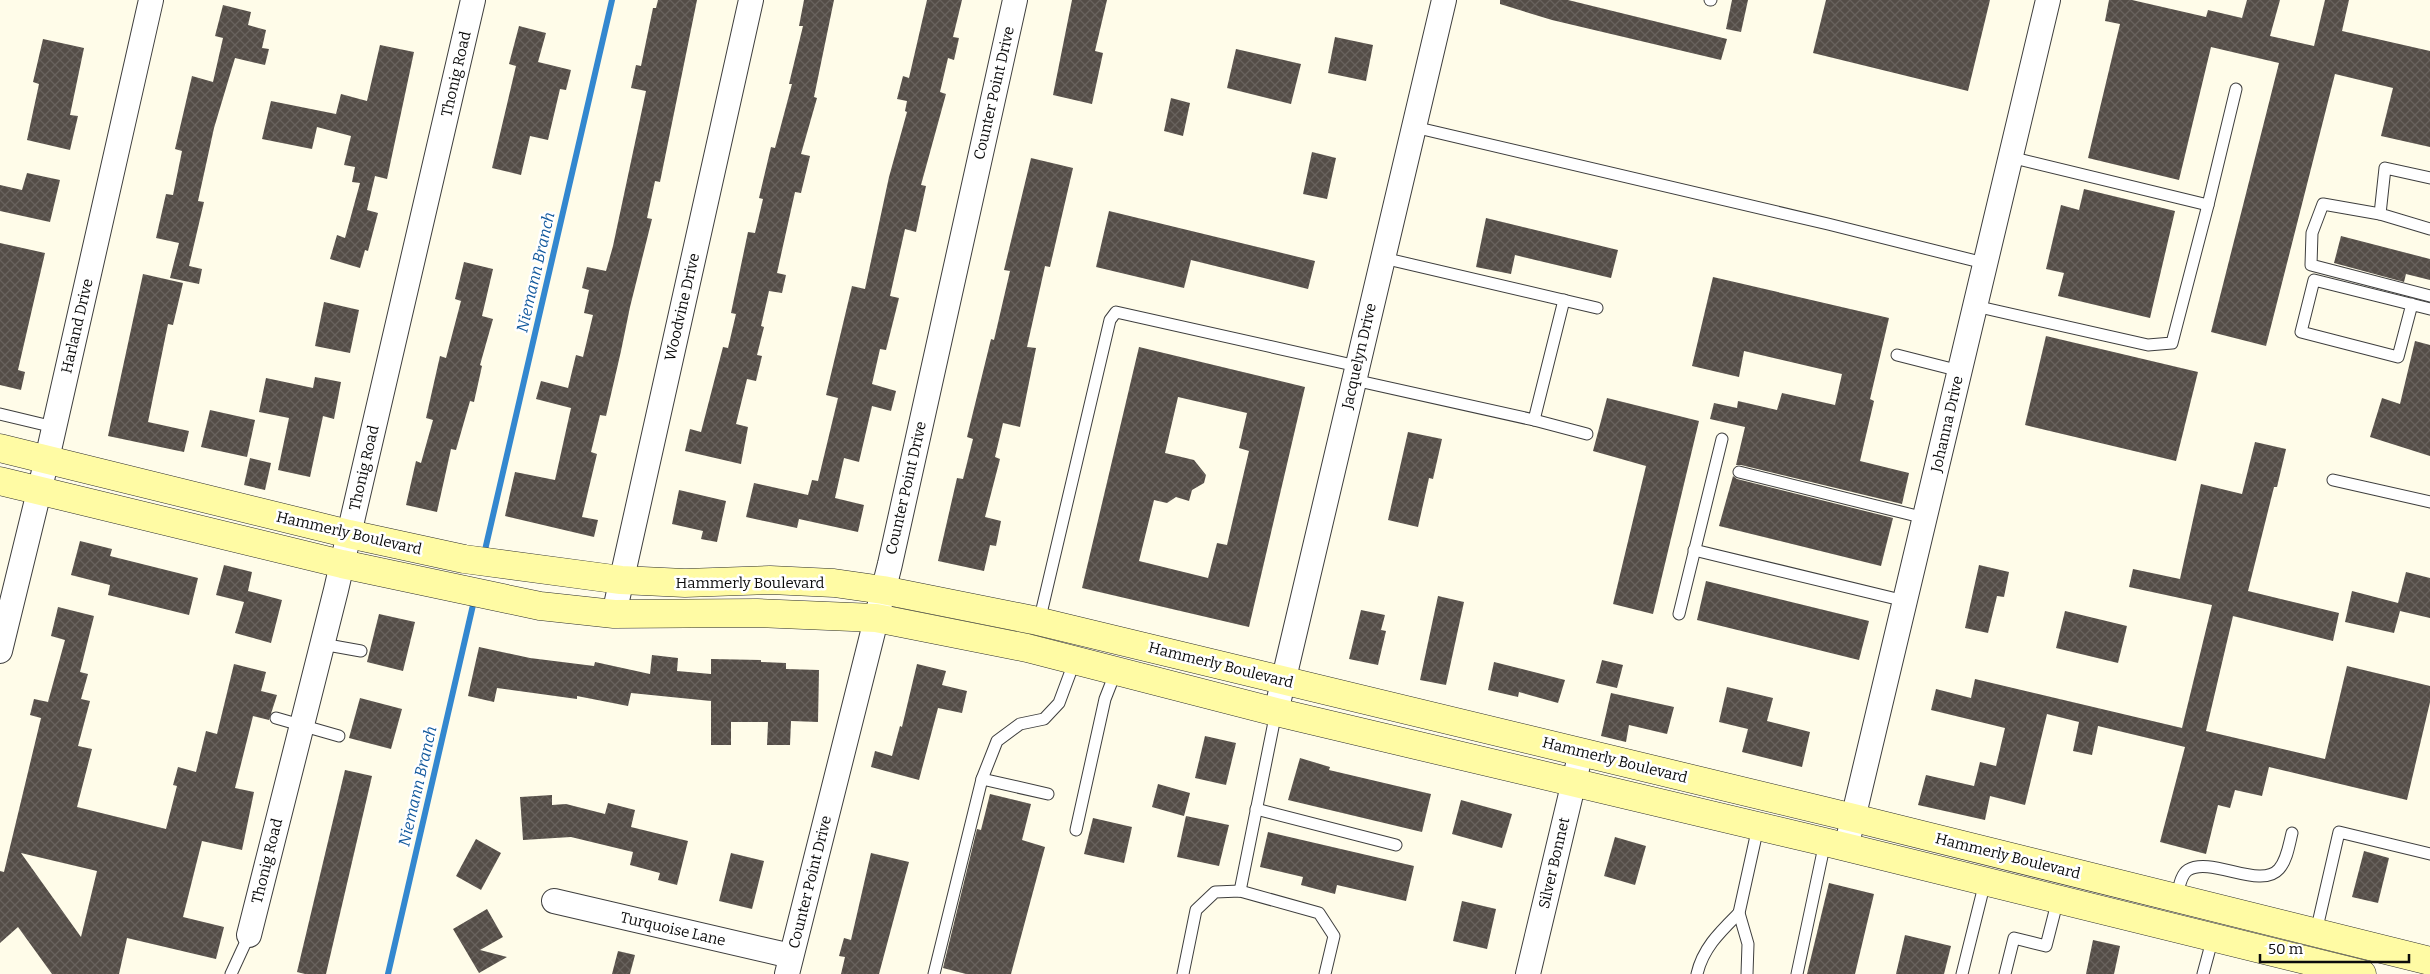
<svg xmlns="http://www.w3.org/2000/svg" width="2430" height="974" viewBox="0 0 2430 974" font-family="Bitter,serif">
  <defs>
    <pattern id="building-cross-hatch" width="8" height="8" patternUnits="userSpaceOnUse" patternTransform="scale(1.25)"><rect width="8" height="8" fill="#544d47"/><path d="M0 0l8 8M0 8l8-8" fill="none" stroke="#68625d"/></pattern>
  </defs>
  <rect width="100%" height="100%" fill="#fffce9"/>
  <g fill="none" stroke-linecap="round" stroke-linejoin="round">
    <g stroke="#3387cf" stroke-width="6">
      <path d="M485 550 612 0"/>
      <path d="M388 974 473 605"/>
    </g>
  </g>
  <g fill="url(#building-cross-hatch)" fill-rule="evenodd">
    <path d="M658 0H697L660 182 655 181 647 218 652 219 630 307 621 351 606 416 600 415 591 452 597 454 582 517 598 520 594 537 505 516 515 472 555 480 571 408 536 399 541 381 568 388 576 355 583 357 593 315 584 313 589 290 582 288 587 267 606 271 613 246 646 91 631 88 636 65 641 66 653 8H656Z"/>
    <path d="M804 0H834L814 97 817 98 801 154 810 156 801 193 795 192 777 273 786 275 782 293 769 291 761 326 764 327 757 355 762 356 756 381 747 379 736 424 748 427 741 464 685 451 690 429 701 432 723 347 728 348 736 314 731 313 748 232 755 233 763 199 759 198 771 147 775 148 792 84H789L803 26H799Z"/>
    <path d="M927 0H962L953 37 959 38 954 60 948 58 940 92 946 94 921 185 926 186 916 232 905 229 890 296 899 298 886 350 880 349 872 384 896 391 891 411 872 406 859 462 844 458 835 498 864 505 858 532 799 519 797 528 746 517 754 483 808 495 812 480 818 481 838 398 826 395 852 286 865 289 889 177 907 112 905 111 907 101 897 99 903 76 909 78Z"/>
    <path d="M1072 0H1107L1095 51 1103 53 1092 104 1053 95Z"/>
    <path d="M1500 0H1568L1727 39 1721 60 1552 20 1500 4Z"/>
    <path d="M1732 0H1748L1741 32 1726 29Z"/>
    <path d="M1826 0H1990L1968 91 1813 53Z"/>
    <path d="M2109 0H2132L2206 17 2208 10 2242 18 2247 0H2280L2270 36 2314 46 2325 0H2349L2342 31 2430 51V147L2381 136 2393 88 2335 74 2266 346 2211 332 2279 63 2211 47 2179 180 2088 158 2120 24 2105 21Z"/>
    <path d="M223 5 251 12 248 25 266 30 262 48 269 49 265 65 235 58 214 128 198 201 204 202 189 266 202 269 199 284 170 278 179 243 156 238 166 194 173 195 182 151 175 149 192 76 213 82 223 38 215 36Z"/>
    <path d="M519 26 546 33 538 62 571 70 566 90 560 89 548 140 530 136 521 175 492 168 516 66 509 64Z"/>
    <path d="M1335 37 1373 45 1366 81 1328 73Z"/>
    <path d="M43 39 84 48 70 115 78 116 70 150 27 140 39 84 33 82Z"/>
    <path d="M380 45 414 52 387 179 375 176 367 210 378 213 368 251 365 250 360 268 330 259 337 235 345 238 360 183 352 182 355 167 344 165 351 136 317 127 312 149 262 139 271 101 336 114 341 94 367 101Z"/>
    <path d="M1236 49 1301 64 1291 104 1227 88Z"/>
    <path d="M1171 98 1190 103 1183 136 1164 131Z"/>
    <path d="M1312 152 1336 158 1327 199 1303 194Z"/>
    <path d="M1031 158 1073 168 1050 267 1045 266 1027 347 1036 348 1020 427 1003 423 995 457 1000 459 985 517 1001 521 996 546 990 545 984 571 938 561 957 478 963 479 973 439 967 437 991 339 994 340 1010 271 1004 270Z"/>
    <path d="M27 173 60 180 50 222 0 211V185L22 190Z"/>
    <path d="M2084 189 2175 211 2150 318 2058 296 2064 273 2046 269 2061 205 2079 210Z"/>
    <path d="M1109 211 1315 261 1308 289 1191 260 1184 288 1096 267Z"/>
    <path d="M1486 218 1618 250 1611 278 1515 255 1511 274 1476 267Z"/>
    <path d="M2341 236 2430 259V280L2406 274 2404 282 2334 263Z"/>
    <path d="M0 243 45 253 18 370 25 372 21 390 0 385Z"/>
    <path d="M464 262 493 269 482 316 493 319 480 365 482 366 474 402 470 401 456 450 451 449 437 512 406 505 416 461 421 463 433 420 426 418 440 356 446 358 461 301 455 299Z"/>
    <path d="M143 274 183 283 173 325 168 324 148 422 189 431 184 452 108 436Z"/>
    <path d="M1713 277 1889 318 1870 399 1874 401 1860 461 1909 473 1902 504 1741 465H1736L1745 427 1710 419 1714 403 1737 408 1738 401 1777 410 1782 393 1835 405 1842 374 1744 351 1739 377 1692 366Z"/>
    <path d="M324 302 359 310 350 353 315 346Z"/>
    <path d="M2046 336 2198 372 2176 461 2025 425Z"/>
    <path d="M2415 341 2430 345V456L2370 437 2382 398 2400 404Z"/>
    <path d="M1139 347 1305 387 1249 627 1082 588ZM1178 397 1247 413 1239 448 1249 451 1227 545 1217 543 1208 578 1139 561 1154 500 1167 503 1176 497 1189 501 1192 490 1204 483 1206 475 1194 460 1165 453Z"/>
    <path d="M315 377 341 382 334 419 323 416 310 477 278 470 289 418 259 412 266 378 313 388Z"/>
    <path d="M1607 398 1699 421 1653 614 1613 604 1646 466 1593 451Z"/>
    <path d="M210 410 255 420 247 457 201 447Z"/>
    <path d="M1408 432 1442 439 1433 479 1429 478 1418 527 1388 520Z"/>
    <path d="M2255 442 2286 449 2277 487H2274L2248 591 2339 613 2333 641 2233 616 2206 731 2325 759 2347 666 2430 686V702L2407 800 2269 767 2262 796 2235 790 2230 808 2218 805 2206 854 2160 842 2185 747 2098 726 2092 755 2073 751 2079 722 2047 714 2025 805 1990 796 1985 820 1918 805 1926 775 1974 786 1980 762 1996 766 2005 728 1931 710 1936 689 1971 698 1975 679 2182 728 2212 605 2129 587 2133 569 2180 579 2201 484 2242 494Z"/>
    <path d="M250 458 271 463 265 490 244 485Z"/>
    <path d="M1733 476 1737 479 1893 518 1881 566 1719 526Z"/>
    <path d="M679 490 726 501 717 542 701 539 703 531 672 524Z"/>
    <path d="M80 541 112 549 110 556 198 578 189 615 108 595 110 585 71 575Z"/>
    <path d="M224 565 252 572 248 591 282 600 271 643 235 633 244 602 216 595Z"/>
    <path d="M1979 565 2009 572 2004 597 1997 596 1988 633 1965 628Z"/>
    <path d="M2406 572 2430 578V618L2400 611 2394 633 2345 622 2352 591 2398 603Z"/>
    <path d="M1706 581 1869 621 1859 660 1697 620Z"/>
    <path d="M1438 596 1464 602 1446 685 1420 680Z"/>
    <path d="M58 607 94 616 80 672 88 674 81 699 90 701 78 746 92 749 77 807 166 829 177 786 173 785 178 767 196 772 206 731 217 734 234 664 266 672 261 691 277 695 269 720 253 716 235 788 254 792 242 850 202 841 183 917 224 927 216 959 127 938 119 974H52L18 927 0 943V871L4 872 41 718 30 715 34 699 48 702 65 640 51 636ZM21 853 97 871 81 937Z"/>
    <path d="M1361 610 1385 615 1381 630 1386 631 1378 665 1349 659Z"/>
    <path d="M2065 611 2127 626 2118 663 2056 648Z"/>
    <path d="M379 614 415 622 403 671 367 662Z"/>
    <path d="M479 647 530 658 594 666 595 662 650 674 652 655 678 658 677 671 711 674V659L761 660V662L786 663V669L819 670 818 722 791 721 790 745H767L768 722H731V745H711V701L631 693 628 706 577 696V699L497 688 494 702 468 696Z"/>
    <path d="M1602 660 1623 665 1617 688 1596 683Z"/>
    <path d="M1494 662 1565 680 1558 703 1519 692 1518 697 1488 690Z"/>
    <path d="M917 664 946 671 942 685 967 691 962 713 938 708 919 780 871 767 875 751 892 756 900 726 902 727Z"/>
    <path d="M1727 687 1773 698 1767 721 1810 732 1802 767 1742 752 1748 729 1719 722Z"/>
    <path d="M1611 693 1674 707 1667 734 1629 725 1626 742 1601 736Z"/>
    <path d="M360 698 402 709 391 749 349 738Z"/>
    <path d="M1205 736 1236 743 1226 785 1195 778Z"/>
    <path d="M1300 758 1330 767 1329 770 1431 794 1422 832 1288 800Z"/>
    <path d="M345 770 372 776 326 974H305L297 972Z"/>
    <path d="M1158 784 1190 793 1184 816 1152 807Z"/>
    <path d="M990 794 1031 804 1022 840 1045 847 1011 974H966L943 968 977 829 981 830Z"/>
    <path d="M552 795V805L566 804 605 814 608 803 635 810 631 827 688 841 677 885 658 880 660 873 630 865 633 852 571 837 523 840 520 797Z"/>
    <path d="M1461 800 1512 814 1502 848 1452 834Z"/>
    <path d="M1186 816 1229 825 1219 866 1177 857Z"/>
    <path d="M1093 818 1132 827 1124 863 1084 854Z"/>
    <path d="M1268 832 1414 866 1406 901 1337 885 1335 894 1301 885 1303 877 1260 867Z"/>
    <path d="M1615 837 1646 846 1635 885 1604 876Z"/>
    <path d="M476 839 501 853 481 890 456 876Z"/>
    <path d="M2364 851 2389 858 2378 903 2352 897Z"/>
    <path d="M731 853 764 861 752 909 719 901Z"/>
    <path d="M871 853 909 862 879 974H841L845 957 839 956 844 938 851 940Z"/>
    <path d="M1829 883 1874 894 1855 974H1807Z"/>
    <path d="M1462 901 1496 909 1487 949 1453 941Z"/>
    <path d="M487 909 503 937 480 950 507 957 479 973 453 929Z"/>
    <path d="M1905 935 1951 946 1944 974H1896Z"/>
    <path d="M2093 940 2120 946 2114 974H2086Z"/>
    <path d="M618 951 635 955 630 974H612Z"/>
  </g>
  <g fill="none" stroke-linecap="round" stroke-linejoin="round">
    <defs>
      <g id="service">
        <path d="M1710 0H1711"/>
        <path d="M1414 127 1828 224 1984 263"/>
        <path d="M2010 157 2208 205 2236 89"/>
        <path d="M2430 178 2385 168 2380 214 2430 229"/>
        <path d="M2380 214 2323 204 2312 233 2311 265 2430 296"/>
        <path d="M1383 258 1597 308"/>
        <path d="M2412 304 2398 357 2301 332 2314 280 2430 309"/>
        <path d="M1975 306 2148 345 2172 343 2208 205"/>
        <path d="M1897 355 1960 371"/>
        <path d="M1354 380 1534 420 1564 300"/>
        <path d="M0 414 54 427"/>
        <path d="M1534 420 1587 434"/>
        <path d="M1739 472 1925 518"/>
        <path d="M2333 480 2430 502"/>
        <path d="M1694 550 1905 601"/>
        <path d="M1679 614 1722 439"/>
        <path d="M1039 622 1110 320 1116 312 1357 366"/>
        <path d="M322 644 361 651"/>
        <path d="M276 718 339 736"/>
        <path d="M982 779 1048 794"/>
        <path d="M1256 809 1396 845"/>
        <path d="M1076 830 1105 699 1116 671"/>
        <path d="M1240 891 1276 712"/>
        <path d="M2176 898C2179 890 2180 875 2188 870 2211 856 2261 890 2279 869 2287 860 2289 845 2292 833"/>
        <path d="M2316 932 2339 832 2430 854"/>
        <path d="M231 974 249 935"/>
        <path d="M934 974 982 779 997 741 1020 724 1044 719 1059 703 1075 660"/>
        <path d="M1183 974 1196 910 1215 892 1240 891 1319 913 1334 936 1325 974"/>
        <path d="M1697 974C1703 948 1720 932 1739 913"/>
        <path d="M1747 974 1748 944 1739 913 1758 827"/>
        <path d="M1797 974 1825 842"/>
        <path d="M1962 974 1985 882"/>
        <path d="M2005 974 2014 938 2046 946 2058 899"/>
        <path d="M2203 974 2213 937"/>
      </g>
      <g id="minor">
        <path d="M614 614 751 0"/>
        <path d="M0 651 47 459 151 0"/>
        <path d="M1276 712 1444 0"/>
        <path d="M1846 848 2048 0"/>
        <path d="M554 901 791 956"/>
        <path d="M249 935 336 590 473 0"/>
        <path d="M787 974 890 564 1015 0"/>
        <path d="M1528 974 1581 752"/>
      </g>
      <g id="secondary">
        <path d="M0 448 349 534 464 559 621 580 685 583 770 580 834 583 883 590 1033 620 1854 818 2430 961"/>
        <path d="M0 481 342 564 540 606 614 614 757 613 876 618 1027 648 1276 712 1825 842 2362 974"/>
      </g>
    </defs>
    <use href="#service" stroke="#3e3e3e" stroke-width="13"/>
    <use href="#minor" stroke="#3e3e3e" stroke-width="26"/>
    <use href="#secondary" stroke="#2d2d2d" stroke-width="29"/>
    <use href="#service" stroke="#fff" stroke-width="11"/>
    <use href="#minor" stroke="#fff" stroke-width="24"/>
    <use href="#secondary" stroke="#fffba4" stroke-width="28"/>
  </g>
  <g text-anchor="middle" stroke-width="5" stroke-linejoin="round" paint-order="stroke">
    <g font-size="15" fill="#0b0b0b" stroke="#fff">
      <text transform="translate(456 74) rotate(-77)" y="5">Thonig Road</text>
      <text transform="translate(994 93) rotate(-77)" y="5">Counter Point Drive</text>
      <text transform="translate(682 307) rotate(-77)" y="5">Woodvine Drive</text>
      <text transform="translate(77 326) rotate(-77)" y="5">Harland Drive</text>
      <text transform="translate(1359 356) rotate(-77)" y="5">Jacquelyn Drive</text>
      <text transform="translate(1947 424) rotate(-77)" y="5">Johanna Drive</text>
      <text transform="translate(364 468) rotate(-77)" y="5">Thonig Road</text>
      <text transform="translate(906 488) rotate(-77)" y="5">Counter Point Drive</text>
      <text transform="translate(349 533) rotate(13)" y="5">Hammerly Boulevard</text>
      <text x="750" y="588">Hammerly Boulevard</text>
      <text transform="translate(1221 665) rotate(14)" y="5">Hammerly Boulevard</text>
      <text transform="translate(1615 760) rotate(14)" y="5">Hammerly Boulevard</text>
      <text transform="translate(2008 856) rotate(14)" y="5">Hammerly Boulevard</text>
      <text transform="translate(267 861) rotate(-76)" y="5">Thonig Road</text>
      <text transform="translate(1554 863) rotate(-77)" y="5">Silver Bonnet</text>
      <text transform="translate(810 882) rotate(-76)" y="5">Counter Point Drive</text>
      <text transform="translate(673 929) rotate(13)" y="5">Turquoise Lane</text>
    </g>
    <g font-size="16" font-style="italic" fill="#13599d" stroke="#fff">
      <text transform="translate(535 272) rotate(-77)" y="6">Niemann Branch</text>
      <text transform="translate(417 786) rotate(-77)" y="6">Niemann Branch</text>
    </g>
  </g>
  <path d="M2260 954v8h149v-8" fill="none" stroke="#0b0b0b" stroke-width="2.5"/>
  <text x="2268" y="954" font-size="15" fill="#0b0b0b" stroke="#ffffff" stroke-width="4" paint-order="stroke">50 m</text>
</svg>
